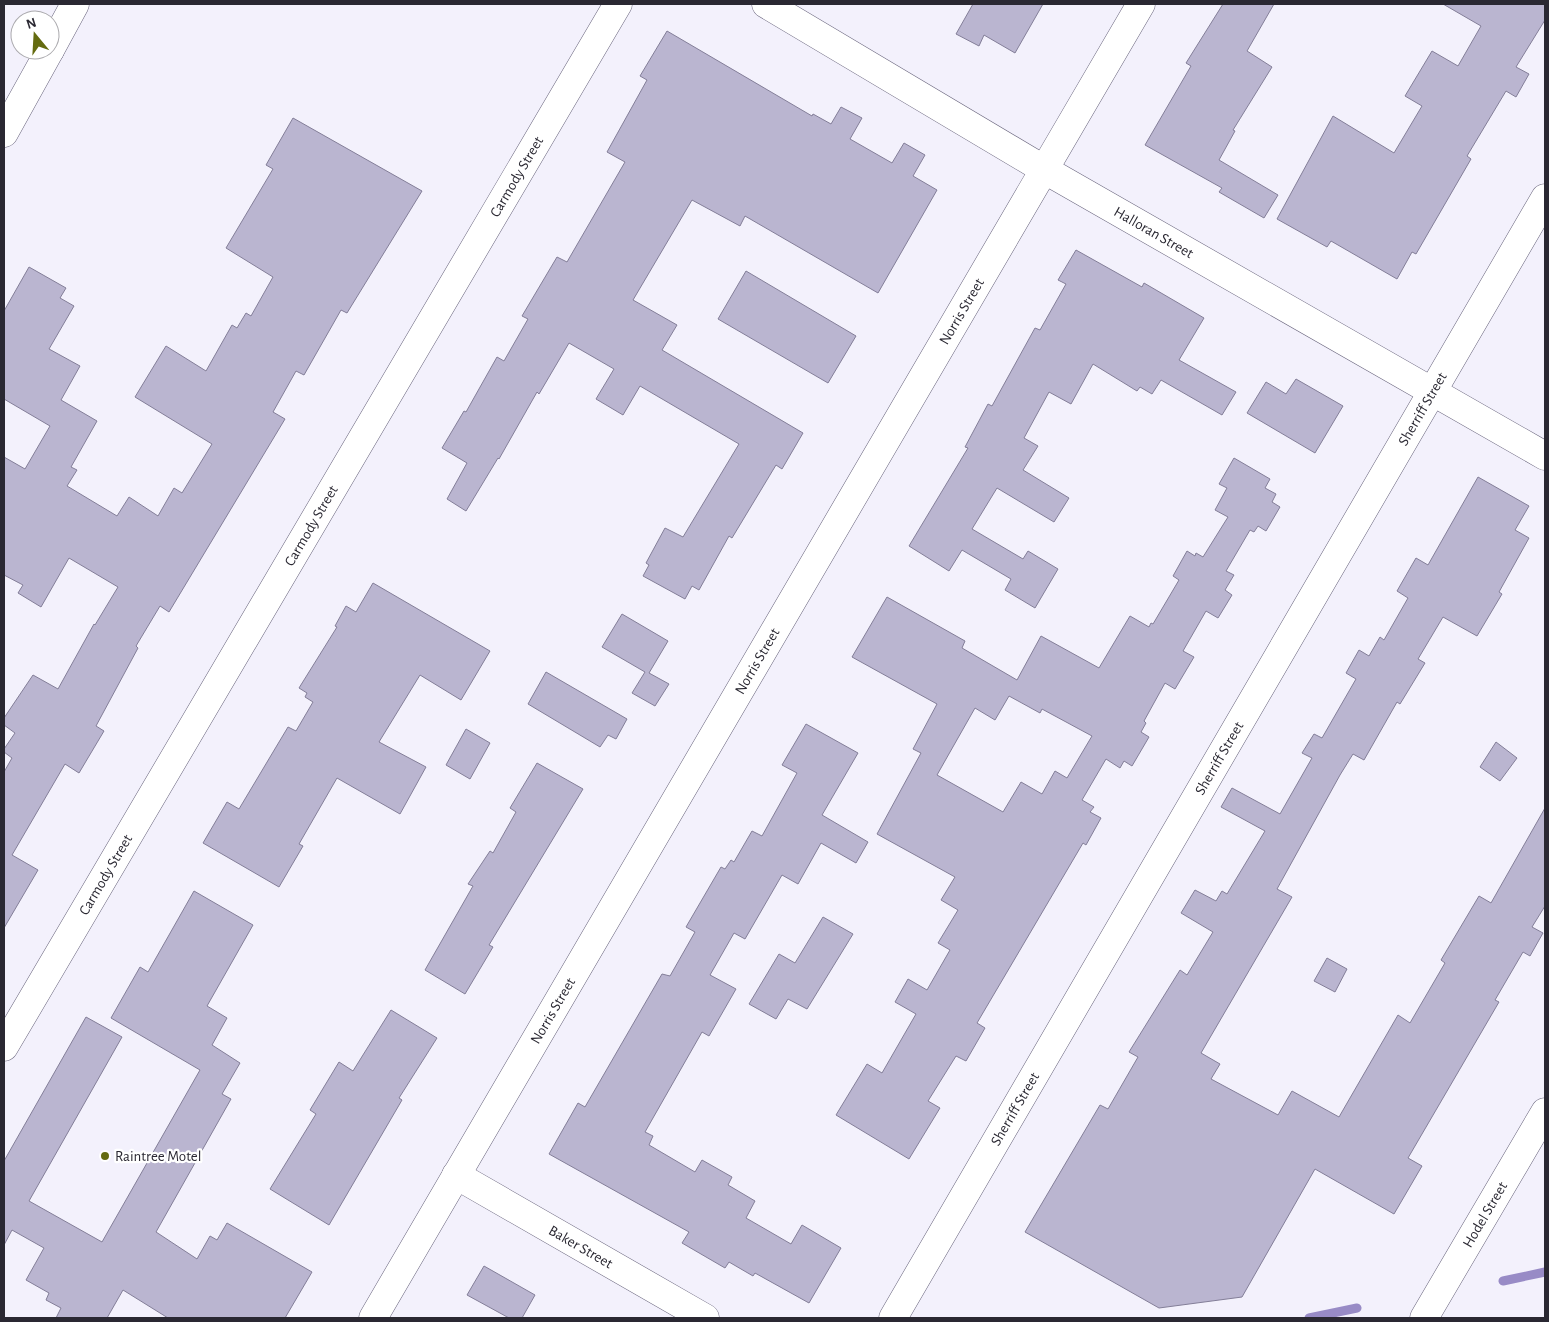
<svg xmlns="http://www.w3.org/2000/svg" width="1549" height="1322" viewBox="0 0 1549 1322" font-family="'Alegreya Sans',sans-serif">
  <rect width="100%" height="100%" fill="#f3f1fc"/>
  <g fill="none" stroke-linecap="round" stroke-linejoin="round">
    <g stroke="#988bc6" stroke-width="9">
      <path d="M1503 1281 1545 1272"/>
      <path d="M1309 1318 1357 1308"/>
    </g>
  </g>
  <g fill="#bab5d0" stroke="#837e98" fill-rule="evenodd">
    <path d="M973 4H1043L1015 53 984 35 979 46 956 34Z"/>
    <path d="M1223 4H1274L1247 51 1272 67 1233 130 1235 131 1219 160 1278 195 1264 218 1219 192 1222 188 1145 145 1191 66 1186 63Z"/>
    <path d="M1443 4H1545V20L1516 67 1529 74 1516 97 1506 91 1467 156 1471 159 1416 254 1412 252 1397 279 1331 241 1327 247 1277 219 1333 116 1394 153 1422 106 1405 96 1432 51 1458 66 1481 26Z"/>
    <path d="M667 31 812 116 813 114 831 124 841 107 862 118 850 139 892 163 904 143 925 155 913 176 937 190 878 293 745 216 740 226 692 200 633 300 677 325 662 350 803 433 782 469 776 465 732 538 729 536 699 590 692 586 685 599 643 576 649 565 646 563 665 528 683 537 739 444 640 386 623 415 596 399 614 369 569 343 539 394 537 392 499 459 498 458 466 511 447 499 467 463 442 448 464 411 466 412 497 357 504 361 528 319 522 316 557 257 567 262 625 162 607 152 647 80 640 76Z"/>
    <path d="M293 118 422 191 347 313 341 310 304 375 296 371 273 412 285 419 169 612 160 606 136 646 138 648 96 726 104 731 79 773 65 764 12 855 38 870 4 928V772L12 758 4 752V749L15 733 4 725V718L33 675 58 689 94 624 95 625 118 587 69 558 41 607 18 593 23 585 4 575V457L25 469 50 426 4 399V311L29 267 66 288 60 298 74 306 49 349 80 366 61 400 97 421 71 467 77 470 67 486 117 516 129 497 158 516 174 488 182 493 212 444 135 397 166 346 206 371 232 325 237 328 246 313 251 316 273 277 226 248 273 169 266 165Z"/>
    <path d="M1076 250 1142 287 1144 283 1204 318 1179 360 1236 392 1222 415 1161 380 1152 394 1140 387 1137 391 1093 364 1071 404 1049 392 1024 438 1038 446 1023 470 1069 498 1054 522 997 488 972 529 1023 559 1028 551 1058 569 1035 608 1005 590 1011 579 962 550 949 571 909 546 968 448 965 447 988 404 992 406 1035 328 1040 330 1066 284 1058 280Z"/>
    <path d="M746 271 856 336 828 383 718 319Z"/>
    <path d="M1296 379 1343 406 1315 453 1247 413 1266 382 1286 394Z"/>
    <path d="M1234 458 1270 479 1265 488 1276 494 1272 502 1280 507 1266 531 1258 526 1254 532 1250 530 1226 571 1234 575 1225 590 1232 595 1218 618 1206 611 1183 651 1194 657 1175 689 1165 683 1144 721 1146 723 1141 732 1149 737 1132 766 1124 761 1120 768 1106 759 1082 800 1094 807 1090 812 1101 818 1086 845 1083 843 977 1023 985 1028 966 1061 956 1056 928 1101 940 1108 909 1159 836 1115 867 1064 882 1073 916 1014 895 1002 908 979 927 990 950 950 938 943 958 910 941 900 955 877 877 834 921 753 913 749 937 704 852 657 887 597 965 641 962 648 1017 680 1041 636 1099 668 1130 616 1149 627 1151 623 1153 624 1179 580 1173 576 1187 551 1195 556 1196 553 1203 557 1228 517 1215 510 1227 488 1219 484ZM1009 696 1040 713 1042 709 1092 736 1067 778 1055 771 1042 794 1021 782 1003 812 937 775 975 708 995 720Z"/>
    <path d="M1478 477 1529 506 1515 530 1529 538 1499 592 1502 594 1477 636 1443 617 1418 659 1425 663 1400 704 1397 702 1364 760 1353 754 1340 775 1277 889 1292 897 1201 1053 1220 1064 1211 1079 1278 1115 1292 1091 1339 1117 1398 1015 1410 1023 1445 963 1441 960 1479 896 1491 903 1545 808V906L1532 927 1543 933 1530 956 1523 952 1495 1000 1499 1002 1408 1158 1422 1166 1394 1214 1315 1169 1242 1297 1159 1308 1025 1232 1100 1105 1108 1109 1138 1057 1129 1052 1180 970 1187 975 1213 932 1181 913 1195 890 1216 901 1222 891 1227 894 1265 831 1221 807 1232 788 1280 814 1312 758 1302 753 1314 734 1322 738 1356 679 1346 673 1359 650 1369 656 1380 637 1384 640 1408 598 1397 591 1416 558 1428 565Z"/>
    <path d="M373 583 490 651 461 700 420 675 379 742 426 767 400 814 337 778 299 844 303 846 279 887 203 843 227 802 239 809 288 727 296 731 313 702 305 697 307 693 299 688 337 627 335 626 346 606 356 612Z"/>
    <path d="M622 614 668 641 649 673 669 684 655 706 632 693 645 672 602 647Z"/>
    <path d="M546 672 627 719 616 739 608 735 600 747 528 704Z"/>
    <path d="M806 724 858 753 822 815 868 842 856 863 821 843 798 884 782 875 745 939 734 933 710 975 736 989 709 1036 702 1032 645 1132 653 1136 649 1145 695 1172 702 1160 732 1177 728 1185 755 1201 746 1218 791 1244 802 1225 841 1248 809 1303 755 1273 753 1276 729 1262 725 1268 682 1243 689 1232 549 1154 578 1103 585 1107 662 974 670 976 695 932 686 927 721 867 725 869 731 860 734 862 752 831 762 836 797 773 782 765Z"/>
    <path d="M466 729 490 743 470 779 446 765Z"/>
    <path d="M1496 742 1517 758 1500 781 1480 767Z"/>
    <path d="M537 763 583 789 489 945 493 947 465 994 425 970 473 886 468 884 490 851 493 853 516 812 510 808Z"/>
    <path d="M194 891 253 925 207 1006 227 1018 212 1045 240 1063 222 1094 231 1099 156 1232 197 1259 210 1236 217 1240 227 1223 312 1272 285 1318H168L123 1290 107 1318H56L61 1308 46 1300 49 1293 26 1280 44 1248 12 1230 4 1245V1161L86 1017 122 1037 29 1201 102 1242 200 1070 111 1018 140 967 148 972Z"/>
    <path d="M823 917 853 934 807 1009 788 999 776 1019 749 1004 779 954 795 963Z"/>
    <path d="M1327 958 1347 969 1335 992 1314 981Z"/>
    <path d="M391 1010 437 1038 399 1098 402 1100 329 1225 270 1189 316 1114 310 1110 339 1062 353 1071Z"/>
    <path d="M484 1266 535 1295 522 1318H509L467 1295Z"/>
  </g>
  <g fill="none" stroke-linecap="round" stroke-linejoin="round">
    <defs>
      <g id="minor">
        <path id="s1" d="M766 4 1045 170 1545 456"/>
        <path d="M50 50 75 4"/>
        <path d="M4 133 50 50"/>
        <path id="s2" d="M4 1047 618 4"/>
        <path id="s3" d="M456 1175 705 1318"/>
        <path id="s4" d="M373 1318 1141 4"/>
        <path id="s5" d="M893 1318 1545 198"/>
        <path id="s6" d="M1424 1318 1545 1112"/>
      </g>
    </defs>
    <use href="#minor" stroke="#68647c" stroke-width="29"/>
    <use href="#minor" stroke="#fff" stroke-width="28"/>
  </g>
  <circle fill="#646b0f" stroke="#fff" stroke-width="2" cx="105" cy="1156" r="5"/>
  <g text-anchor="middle" stroke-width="4.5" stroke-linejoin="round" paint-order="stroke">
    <g font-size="15" fill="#2a2832" stroke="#fff">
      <text dy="5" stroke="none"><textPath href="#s2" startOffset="1010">Carmody Street</textPath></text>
      <text dy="5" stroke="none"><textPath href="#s1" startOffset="450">Halloran Street</textPath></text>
      <text dy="5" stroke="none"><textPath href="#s4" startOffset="1166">Norris Street</textPath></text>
      <text dy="5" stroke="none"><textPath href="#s5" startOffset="1052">Sherriff Street</textPath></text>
      <text dy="5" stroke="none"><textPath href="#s2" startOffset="605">Carmody Street</textPath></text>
      <text dy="5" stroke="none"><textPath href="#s4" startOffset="761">Norris Street</textPath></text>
      <text dy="5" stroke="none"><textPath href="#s5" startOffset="648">Sherriff Street</textPath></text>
      <text dy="5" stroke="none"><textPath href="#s2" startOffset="200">Carmody Street</textPath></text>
      <text dy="5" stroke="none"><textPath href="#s4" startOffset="356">Norris Street</textPath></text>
      <text dy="5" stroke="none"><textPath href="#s5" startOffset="242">Sherriff Street</textPath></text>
      <text dy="5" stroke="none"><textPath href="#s6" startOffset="120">Hodel Street</textPath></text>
      <text dy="5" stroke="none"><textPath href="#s3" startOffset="144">Baker Street</textPath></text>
    </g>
    <g font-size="15" fill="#2a2832" stroke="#fff" text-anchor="start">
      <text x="115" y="1161">Raintree Motel</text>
    </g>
  </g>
  <rect width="1549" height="1322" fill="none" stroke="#2a2832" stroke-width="10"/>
  <g transform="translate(35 35) rotate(342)"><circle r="24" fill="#ffffff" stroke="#aaa9ad"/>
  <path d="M0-4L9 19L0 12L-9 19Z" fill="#646b0f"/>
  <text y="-8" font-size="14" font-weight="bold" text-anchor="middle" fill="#2a2832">N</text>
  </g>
</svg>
